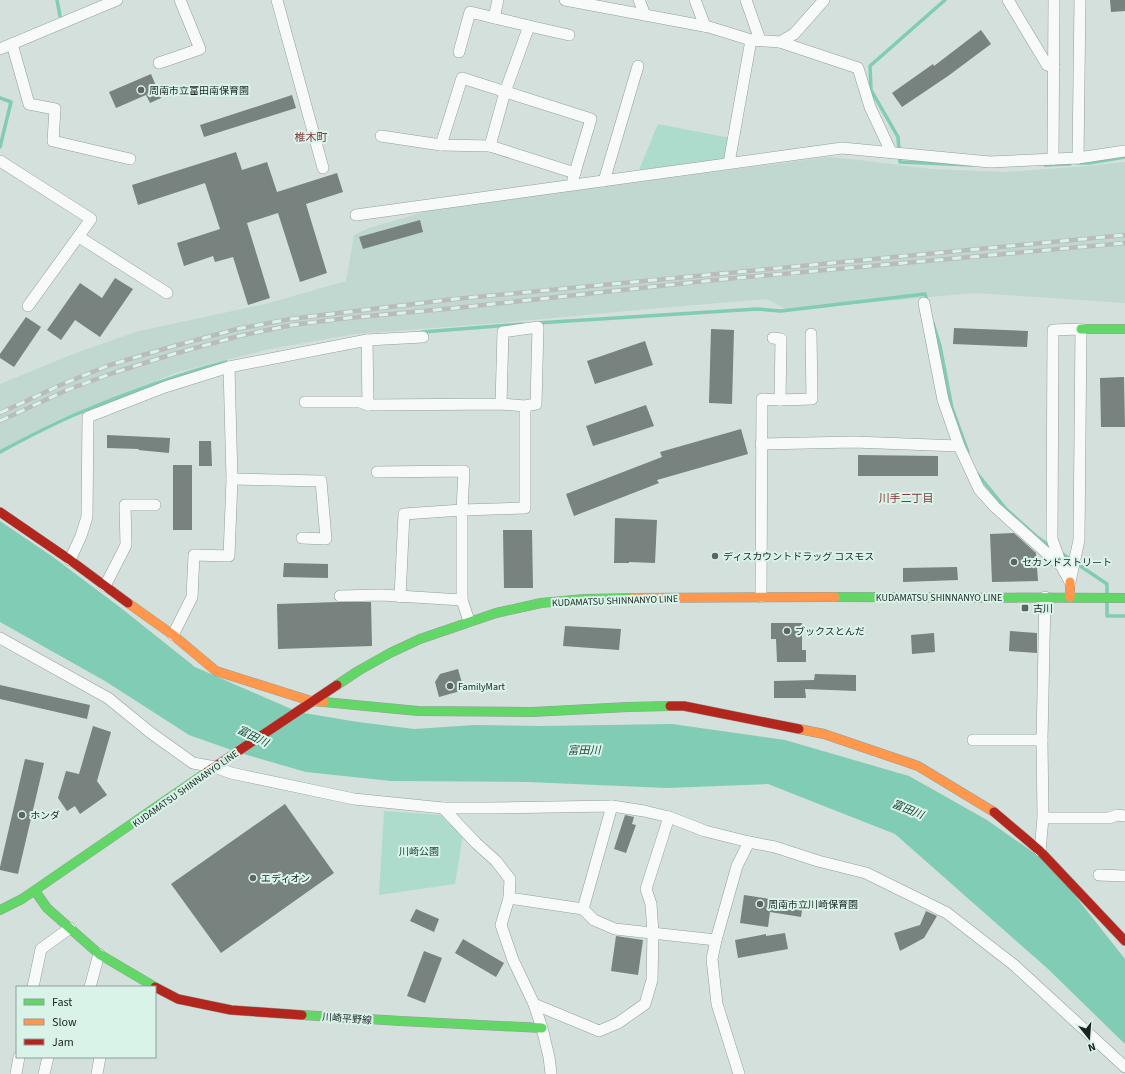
<svg xmlns="http://www.w3.org/2000/svg" width="1125" height="1074" viewBox="0 0 1125 1074" font-family="'Source Sans 3','Noto Sans JP',sans-serif">
  <rect width="100%" height="100%" fill="#d3e0db"/>
  <path fill="#c1d8d0" d="M828 157 859 160 931 169 1006 172 1087 166 1125 162V303L975 293 787 310 767 299 660 308 499 323 355 334 270 349 178 372 55 421 0 451V384L73 354 139 331 265 304 346 281 354 235 369 228 438 208Z"/>
  <g fill="#aedccc">
    <path d="M658 124 730 138 725 161 639 170Z"/>
    <path d="M384 811 441 815 463 835 455 884 379 895Z"/>
  </g>
  <path fill="#81ccb4" d="M0 521 53 557 121 608 195 667 298 712 358 722 414 729 475 725 542 726 672 724 785 740 909 776 987 820 1050 864 1125 959V1044L1047 968 895 834 768 784 667 788 528 782 391 781 306 772 240 753 189 735 105 681 0 622Z"/>
  <g fill="none" stroke-linecap="round" stroke-linejoin="round">
    <g stroke="#81ccb4" stroke-width="3.5">
      <path d="M57 0 60 16"/>
      <path d="M945 0 870 66 871 90 898 137 900 162 972 165"/>
      <path d="M0 98 11 102 0 147"/>
      <path d="M1077 163H1089L1125 157"/>
      <path d="M1045 165 1070 164"/>
      <path d="M537 323 757 309 781 311 925 294 927 302"/>
      <path d="M933 323 940 346 952 408 968 452"/>
      <path d="M422 332 523 324"/>
      <path d="M0 452C26 438 52 424 79 413 127 393 176 375 226 362"/>
      <path d="M975 471 1006 509 1037 537 1051 547"/>
      <path d="M1061 553 1107 584V595"/>
      <path d="M1107 601V616H1125"/>
    </g>
  </g>
  <g fill="#78827f">
    <path d="M1110 0H1125V11L1111 12Z"/>
    <path d="M981 30 991 44 948 76 902 107 892 93 933 64 934 66Z"/>
    <path d="M151 74 161 98 150 103 146 95 116 108 109 92Z"/>
    <path d="M292 95 296 108 204 137 200 125Z"/>
    <path d="M236 152 242 170 267 162 277 192 337 173 343 192 306 204 327 273 300 282 278 213 247 223 270 298 248 305 233 257 215 262 213 256 184 266 177 243 220 229 205 183 138 205 132 185Z"/>
    <path d="M420 220 423 232 363 249 359 237Z"/>
    <path d="M115 278 133 289 100 337 75 320 61 340 47 330 80 283 102 298Z"/>
    <path d="M26 317 41 327 14 367 0 358V354Z"/>
    <path d="M954 328 1028 331 1027 347 953 344Z"/>
    <path d="M711 329 734 330 732 404 709 403Z"/>
    <path d="M645 341 653 365 595 384 587 361Z"/>
    <path d="M1124 377 1125 427H1101L1100 378Z"/>
    <path d="M646 405 654 426 593 446 586 426Z"/>
    <path d="M741 429 748 454 657 480 659 483 574 516 566 494 662 457 660 452Z"/>
    <path d="M107 435 170 438 169 453 138 450 139 449 107 448Z"/>
    <path d="M199 441H211L212 466H199Z"/>
    <path d="M858 455 938 456V476H858Z"/>
    <rect x="173" y="465" width="19" height="65"/>
    <path d="M615 518 657 520 655 563 629 562V563H614Z"/>
    <path d="M503 530H532L533 588H504Z"/>
    <path d="M1014 533 1036 553 1038 581 992 582 990 534Z"/>
    <path d="M284 563 328 564V578L283 577Z"/>
    <path d="M957 567 958 580 903 582V568Z"/>
    <path d="M338 602H371L372 646 278 649 277 604Z"/>
    <path d="M771 623H802V650H806V662H777L776 639H771Z"/>
    <path d="M565 626 621 629 619 650 563 646Z"/>
    <path d="M1010 631 1037 633V653L1009 651Z"/>
    <path d="M934 633 935 652 912 654 911 635Z"/>
    <path d="M458 669 464 690 439 697 435 682 440 674Z"/>
    <path d="M815 674 856 675V691L805 689 806 698H774V681L814 680Z"/>
    <path d="M0 685 90 705 87 719 0 699Z"/>
    <path d="M93 726 111 732 97 781 107 795 80 814 75 806 67 811 58 798 66 771 79 774Z"/>
    <path d="M25 759 44 763 18 874 0 870V867Z"/>
    <path d="M285 804 334 873 221 953 171 884Z"/>
    <path d="M625 815 634 817 632 824 636 825 626 853 614 849Z"/>
    <path d="M744 895 803 904 801 917 770 912 768 927 740 923Z"/>
    <path d="M416 909 439 919 434 932 410 921Z"/>
    <path d="M926 911 937 916 924 938 900 951 894 933 920 925Z"/>
    <path d="M785 933 788 949 738 958 735 940 766 934V936Z"/>
    <path d="M616 936 643 940 638 975 611 971Z"/>
    <path d="M463 939 504 963 496 977 455 953Z"/>
    <path d="M424 951 442 958 425 1003 407 996Z"/>
  </g>
  <g fill="none" stroke-linecap="round" stroke-linejoin="round">
    <defs>
      <g id="street">
        <path d="M277 0 323 168"/>
        <path d="M565 0 709 27 751 40 780 42 794 34 824 0"/>
        <path d="M639 0 645 15"/>
        <path d="M695 0 705 26"/>
        <path d="M746 0 760 40"/>
        <path d="M1008 0 1047 65 1054 67"/>
        <path d="M494 18 498 0"/>
        <path d="M529 26 569 35"/>
        <path d="M780 42 858 68 870 107 891 152"/>
        <path d="M12 44 29 104 55 109 53 141 130 159"/>
        <path d="M0 49 117 0"/>
        <path d="M459 52 470 12 529 26 505 92 490 146 575 173"/>
        <path d="M159 63 200 49 180 0"/>
        <path d="M381 136 441 145 490 146"/>
        <path d="M441 145 462 78 591 119 573 179"/>
        <path d="M1078 158 1080 0"/>
        <path d="M1053 159 1054 0"/>
        <path d="M0 161 91 219 28 306"/>
        <path d="M729 163 751 40"/>
        <path d="M604 181 638 66"/>
        <path d="M356 215 842 148 990 162 1078 158 1125 151"/>
        <path d="M79 237 167 293"/>
        <path d="M924 303 943 400 959 446 979 489 995 507 1060 565"/>
        <path d="M1081 329 1079 540 1070 582 1062 567 1052 539 1053 330Z"/>
        <path d="M773 338 781 339 780 400"/>
        <path d="M367 340 423 337"/>
        <path d="M305 402H360L368 405"/>
        <path d="M761 444 854 442 959 446"/>
        <path d="M377 472 464 471 462 510 404 514 400 597"/>
        <path d="M232 479 321 481 326 539 302 538"/>
        <path d="M70 560 81 536 87 517 88 417 165 387 229 367 367 340 368 405 501 404 525 406 536 404 538 327 503 332 501 404"/>
        <path d="M105 586 126 545 125 505H155"/>
        <path d="M340 596 382 595 462 600"/>
        <path d="M761 597 762 399 780 400 812 399 811 334"/>
        <path d="M469 621 462 600V510L525 508V406"/>
        <path d="M173 635 192 597 194 555 229 556 232 479 229 367"/>
        <path d="M0 638 108 698 151 733 193 763 215 767 231 773 354 799 443 808H490L612 806 644 811 669 817 705 831 749 842 775 847 818 861 866 873 947 913 1014 965 1125 1067"/>
        <path d="M973 740H1042"/>
        <path d="M443 808 476 843 496 861 510 879 509 898 501 925 513 960 534 1004 542 1028 549 1057 551 1074"/>
        <path d="M1043 818H1109L1117 815 1125 816"/>
        <path d="M1040 851 1043 818 1042 740 1045 597"/>
        <path d="M1099 875 1125 876"/>
        <path d="M509 898 583 909 594 920 615 929 716 940"/>
        <path d="M583 909 612 806"/>
        <path d="M33 987 41 949 70 928"/>
        <path d="M90 987 99 954"/>
        <path d="M534 1004 599 1031 618 1023 645 1004 652 980 653 933 651 904 646 889 669 817"/>
        <path d="M16 1074 19 1057"/>
        <path d="M44 1074 48 1057"/>
        <path d="M97 1074 100 1057"/>
        <path d="M739 1074 717 1004 712 959 716 940 737 866 749 842"/>
      </g>
      <g id="fast">
        <path d="M1081 329H1125"/>
        <path d="M835 597 1125 598"/>
        <path d="M337 685 358 671 390 653 420 639 496 613 541 603 584 599 633 598"/>
        <path d="M324 702 418 711 532 712 628 707 670 706"/>
        <path d="M35 891 47 908 99 954 155 987"/>
        <path d="M0 910 22 899 207 772"/>
        <path d="M302 1015 401 1021 542 1028"/>
      </g>
      <g id="slow">
        <path d="M1070 582V597"/>
        <path d="M633 598 835 597"/>
        <path d="M128 603 173 635 216 671 311 701 324 702"/>
        <path d="M799 729 824 734 918 766 994 812"/>
      </g>
      <g id="jam">
        <path d="M0 512 70 560 128 603"/>
        <path d="M670 706H684L799 729"/>
        <path d="M207 772 337 685"/>
        <path d="M994 812 1040 851 1125 941"/>
        <path d="M155 987 178 999 231 1010 302 1015"/>
      </g>
    </defs>
    <use href="#street" stroke="#949e9a" stroke-width="12"/>
    <use href="#fast" stroke="#949e9a" stroke-width="10"/>
    <use href="#slow" stroke="#949e9a" stroke-width="10"/>
    <use href="#jam" stroke="#949e9a" stroke-width="10"/>
    <use href="#street" stroke="#f8fafa" stroke-width="11"/>
    <use href="#fast" stroke="#63d668" stroke-width="9"/>
    <use href="#slow" stroke="#ff974d" stroke-width="9"/>
    <use href="#jam" stroke="#b3261e" stroke-width="9"/>
    <defs>
      <g id="rail">
        <path d="M0 413 65 383 110 365 167 348 237 329 290 319 455 299 1125 235"/>
        <path d="M0 421 67 390 113 373 170 355 239 336 292 325 348 318 456 308 715 280 1125 243"/>
      </g>
    </defs>
    <use href="#rail" stroke="#b9bcbb" stroke-width="4.5"/>
    <use href="#rail" stroke="#daf3e9" stroke-width="3" stroke-dasharray="9" stroke-linecap="butt"/>
  </g>
  <g fill="#5b6662" stroke="#daf3e9" stroke-width="1.5">
    <circle cx="141" cy="90" r="4"/>
    <circle cx="715" cy="556" r="4"/>
    <circle cx="1014" cy="562" r="4"/>
    <rect x="1021" y="604" width="8" height="8" rx="2"/>
    <circle cx="787" cy="631" r="4"/>
    <circle cx="450" cy="686" r="4"/>
    <circle cx="22" cy="815" r="4"/>
    <circle cx="253" cy="878" r="4"/>
    <circle cx="760" cy="904" r="4"/>
  </g>
  <g text-anchor="middle" stroke-width="4" stroke-linejoin="round" paint-order="stroke">
    <g font-size="10" fill="#1b2421" stroke="#daf3e9" text-anchor="start">
      <text x="149" y="94">周南市立富田南保育園</text>
      <text x="723" y="560">ディスカウントドラッグ コスモス</text>
      <text x="1022" y="566">セカンドストリート</text>
      <text x="1033" y="612">古川</text>
      <text x="795" y="635">ブックスとんだ</text>
      <text x="458" y="690">FamilyMart</text>
      <text x="30" y="819">ホンダ</text>
      <text x="261" y="882">エディオン</text>
      <text x="768" y="908">周南市立川崎保育園</text>
    </g>
    <g font-size="10" fill="#1b2421" stroke="#daf3e9">
      <text x="939" y="601">KUDAMATSU SHINNANYO LINE</text>
      <text transform="translate(615 600) rotate(-2)" y="4">KUDAMATSU SHINNANYO LINE</text>
      <text transform="translate(185 788) rotate(-35)" y="4">KUDAMATSU SHINNANYO LINE</text>
      <text transform="translate(347 1018) rotate(4)" y="4">川崎平野線</text>
    </g>
    <g font-size="10" fill="#194638" stroke="#daf3e9">
      <text x="419" y="855">川崎公園</text>
    </g>
    <g font-size="11" fill="#81383b" stroke="#daf3e9">
      <text x="311" y="141">椎木町</text>
      <text x="906" y="502">川手二丁目</text>
    </g>
    <g font-size="11" font-style="italic" fill="#214c3f" stroke="#daf3e9">
      <text transform="translate(253 736) rotate(26)" y="4">富田川</text>
      <text x="584" y="754">富田川</text>
      <text transform="translate(908 809) rotate(22)" y="4">富田川</text>
    </g>
  </g>
  <rect x="16" y="986" width="140" height="72" fill="#daf3e9" stroke="#8ea099"/>
  <rect x="24" y="999" width="20" height="6" fill="#63d668" stroke="#8ea099"/>
  <text x="52" y="1006" font-size="12" fill="#1b2421">Fast</text>
  <rect x="24" y="1019" width="20" height="6" fill="#ff974d" stroke="#8ea099"/>
  <text x="52" y="1026" font-size="12" fill="#1b2421">Slow</text>
  <rect x="24" y="1039" width="20" height="6" fill="#b3261e" stroke="#8ea099"/>
  <text x="52" y="1046" font-size="12" fill="#1b2421">Jam</text>
  <g transform="translate(1089 1038) rotate(163)" stroke="#daf3e9" stroke-width="3" paint-order="stroke">
  <path d="M0-3L7 15L0 10L-7 15Z" fill="#1b2421"/>
  <text y="-6" font-size="11" font-weight="bold" text-anchor="middle" fill="#1b2421">N</text>
  </g>
</svg>
